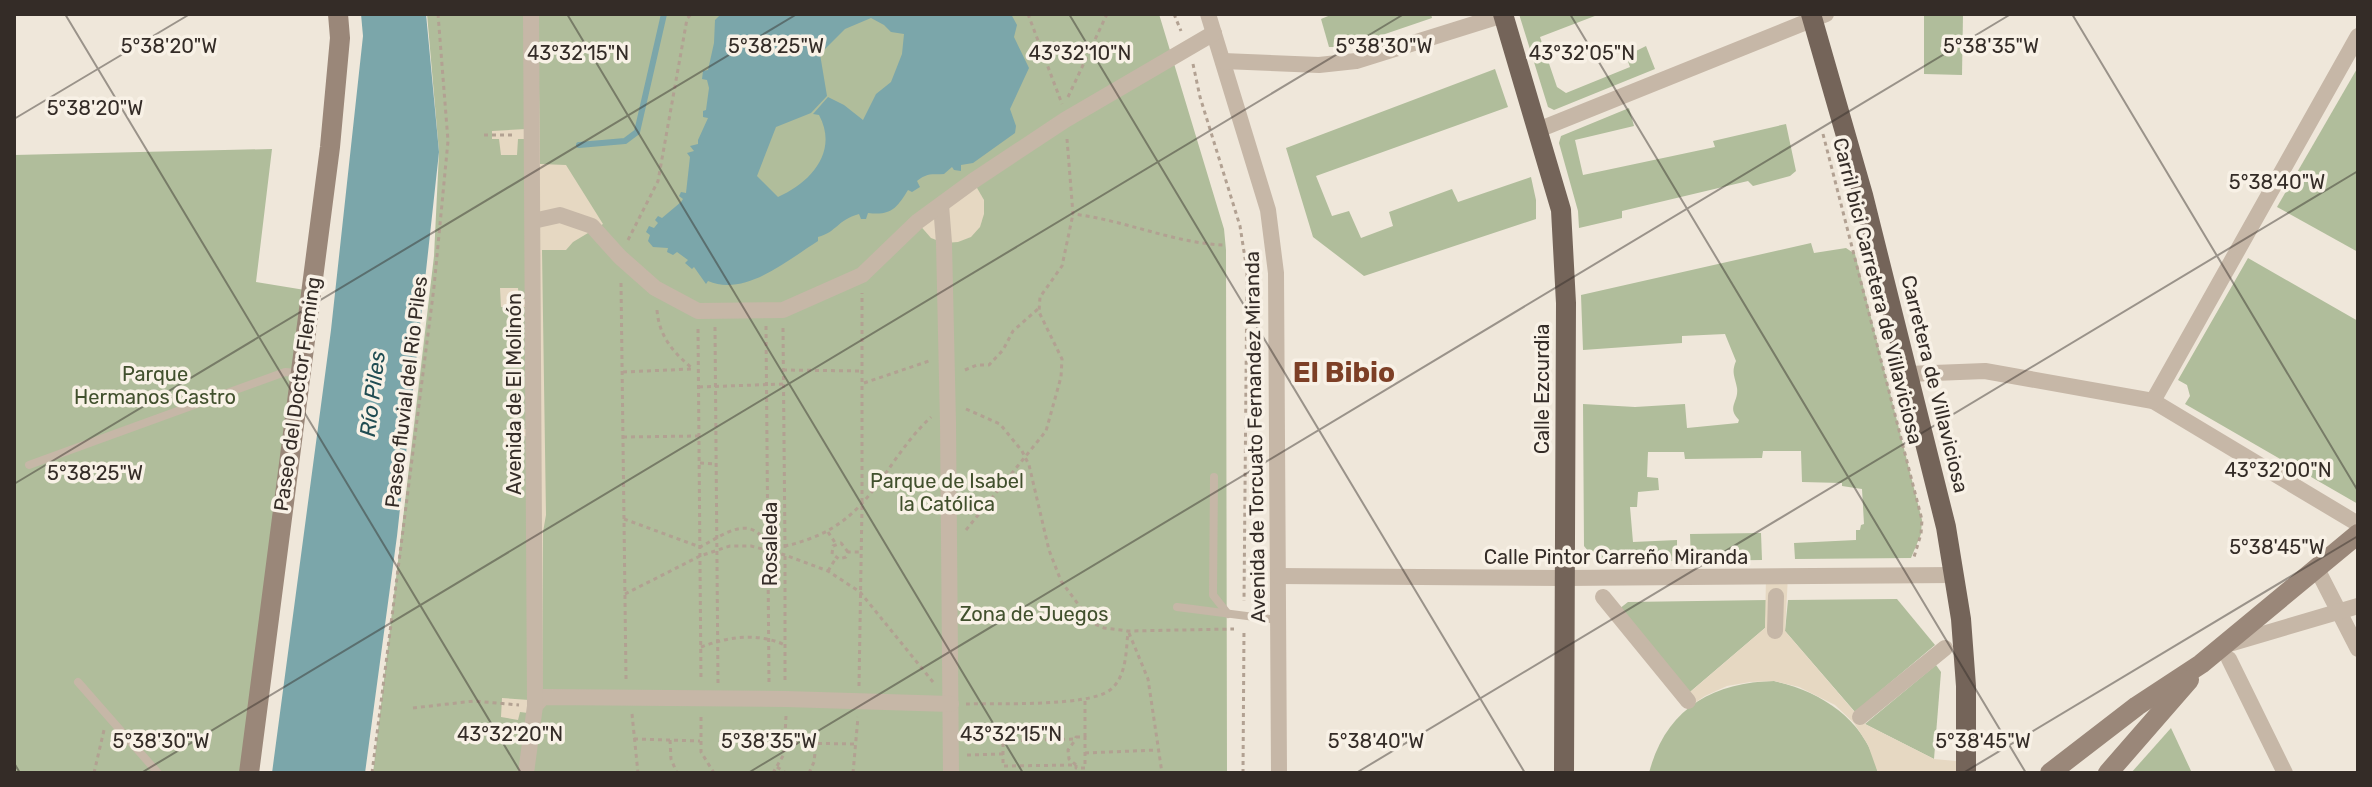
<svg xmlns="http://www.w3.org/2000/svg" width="2372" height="787" viewBox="0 0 2372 787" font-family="Rubik,sans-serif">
  <rect width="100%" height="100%" fill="#efe7da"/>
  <g fill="#b0bd9b">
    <path d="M427 14H1159L1224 229 1226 250 1227 773H373L434 256 439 152Z"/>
    <path d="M1333 14H1431L1432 18 1347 47H1329L1321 19Z"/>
    <path d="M1519 14H1600L1540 37 1557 87 1566 93 1630 67 1626 56 1646 46 1655 69 1554 110 1548 107Z"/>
    <path d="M1924 14H1963L1962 75 1924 74Z"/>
    <path d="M2358 67V252L2277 207Z"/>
    <path d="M1495 69 1508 107 1316 176 1332 216 1349 211 1361 238 1393 226 1389 212 1452 189 1458 202 1531 177 1536 200V219L1364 276 1313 237 1286 148Z"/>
    <path d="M1629 108 1634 126 1575 140 1583 175 1715 147 1713 141 1786 124 1796 171 1790 176 1753 186 1748 181 1622 211V218L1579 228 1578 211 1559 143 1561 136Z"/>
    <path d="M272 149 256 282 311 291 249 773H14V155Z"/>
    <path d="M1811 243 1814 253 1846 248 1855 254 1922 520 1921 534 1911 558 1795 559 1794 543 1856 540V530H1860L1861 525 1864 524 1862 489 1842 486V483L1802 482 1801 451H1763L1762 458 1685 459 1684 452H1648L1647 477 1658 478 1659 490 1638 492 1637 507H1630L1633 542 1677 540V561L1597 562 1584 546 1583 404 1635 407 1685 404 1687 428 1738 423 1739 420C1726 407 1739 402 1737 388 1735 376 1731 373 1736 361L1725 334 1682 336V343L1583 350 1581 295Z"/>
    <path d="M2248 258 2358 321V504L2185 404 2190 396 2187 385 2178 380Z"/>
    <path d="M1761 533 1762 560 1691 561 1690 534Z"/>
    <path d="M1897 599 1935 645 1855 712 1785 631 1788 600Z"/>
    <path d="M1767 600 1765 628 1690 692 1619 609 1628 602Z"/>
    <path d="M1936 665 1941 672 1934 759 1865 724Z"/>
    <path d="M1774 681C1823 692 1867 721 1878 773H1649C1665 710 1712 682 1774 681Z"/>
    <path d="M2171 728 2192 773H2131Z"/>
  </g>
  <g fill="#e6d8c2">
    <path d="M538 14 540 164 566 165 603 224 573 242 566 250H542L546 515 543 532 542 710 528 713 520 712 518 720 501 717 502 698 529 700 528 436 519 437 520 450H504L503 430 527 429V307H501L500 288H518L519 299H526L525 139H518L517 155H501L499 139H492V131L526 129Z"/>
    <path d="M973 181 984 200V214L980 227 971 237 958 242 944 243 931 238 917 222Z"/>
    <path d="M1788 576 1785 631 1865 724 1934 759 1956 761V773H1878L1868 745 1854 723 1835 705 1799 687 1774 681 1750 682 1727 686 1705 696 1687 708 1690 692 1765 628 1766 577Z"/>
  </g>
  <g fill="#7ba6aa" fill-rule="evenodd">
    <path d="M361 14H426L439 152 397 536 365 773H272L331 330 363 36Z"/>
    <path d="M721 14H1011L1017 25 1014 37 1029 68 1010 109 1016 126 1015 133 973 163 961 165V171L954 170 952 167 944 174C933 175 928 172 917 181L920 187 912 192 908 190C897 208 891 216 868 213L866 219H861L859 214C837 220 837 232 818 237V241C788 260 745 297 708 281L706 284 694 267 692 269 685 263 688 260 677 252 673 255 667 252 668 248 653 247 648 241 650 235 646 232 649 226 654 228 658 223 655 220 658 216 662 218 681 202 683 199 679 196 681 192 686 193 690 157 687 153 694 151 690 146 698 144V140L708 118 703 117V111L706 110 709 88 707 80 702 79 703 71 708 70 714 43 715 20ZM871 18 884 25 891 32 904 34 902 54 891 82 876 94 863 120 844 105 828 97 813 114 819 115C839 152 810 183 778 197L757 176 776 127 811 113 827 96 820 54 845 29Z"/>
  </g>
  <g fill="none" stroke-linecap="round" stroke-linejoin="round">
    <path stroke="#7ba6aa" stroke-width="6" d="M579 145 625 141 637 132 664 14"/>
    <g stroke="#b2a192" stroke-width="3" stroke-dasharray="4 4" stroke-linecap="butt">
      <path d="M1028 14 1062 104"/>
      <path d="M1174 14 1181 31"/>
      <path d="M1193 64 1200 97 1240 226 1247 271 1244 601"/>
      <path d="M1068 97 1107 14"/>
      <path d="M1823 134 1922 520 1921 534 1914 557"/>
      <path d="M484 135H516"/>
      <path d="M1067 139 1073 214C1124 220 1177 244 1225 245"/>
      <path d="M628 240 658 181 687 19 691 14"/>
      <path d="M621 283 626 679"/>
      <path d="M657 310C659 337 674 353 693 369"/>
      <path d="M766 326 769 683"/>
      <path d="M715 327 718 683"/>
      <path d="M783 328 785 549"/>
      <path d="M698 329 701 681"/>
      <path d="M783 370 862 371"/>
      <path d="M965 370 977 365H989L1003 350 1013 331 1039 308"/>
      <path d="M623 372 691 369"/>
      <path d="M864 383 929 361"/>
      <path d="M699 387 783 384"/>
      <path d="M966 409 1000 424 1022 451 1029 465 1049 550 1061 581 1092 623 1104 628 1128 631 1234 629"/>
      <path d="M623 437 699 436"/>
      <path d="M700 463 716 464"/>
      <path d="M624 519 700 547C724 535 749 513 767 544 786 548 791 545 809 539 873 516 885 460 931 417"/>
      <path d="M966 530 1046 431 1061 377 1062 359 1039 312 1040 297 1062 266 1073 214"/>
      <path d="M828 532 836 544"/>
      <path d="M848 552 841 543 833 546 832 554 839 559 846 557 848 552H861"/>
      <path d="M785 556V681"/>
      <path d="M828 571 836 558"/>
      <path d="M625 594 700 556 730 546H751L785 555 828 571 860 592 933 682"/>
      <path d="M1129 633 1148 679 1162 773"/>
      <path d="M701 647C728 637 757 632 785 645"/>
      <path d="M859 686 862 506V293"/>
      <path d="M966 704C997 703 1088 707 1110 690 1127 677 1126 650 1128 631"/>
      <path d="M413 708 474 701 519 705"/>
      <path d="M632 714 638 773"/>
      <path d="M701 717V752L714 773"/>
      <path d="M1076 737H1085V768H1076V765L1003 766V741L1076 739Z"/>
      <path d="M1085 737V701"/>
      <path d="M634 739 700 741"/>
      <path d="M670 740 671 759 677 773"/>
      <path d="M786 743 858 744"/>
      <path d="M1085 753 1157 750"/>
      <path d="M967 755 1003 754"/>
      <path d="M1076 765 1069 759 1068 750 1076 739"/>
      <path d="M777 767 786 773"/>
      <path d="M94 773 104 730"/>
      <path d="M372 773 434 287 448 141 438 14"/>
      <path d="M773 773 784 754 786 716"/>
      <path d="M809 773 814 762 816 743"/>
      <path d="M853 773 858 717"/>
      <path d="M1243 773 1244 629"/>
    </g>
    <g stroke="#c6b7a7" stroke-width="8">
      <path d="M29 465 285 372 299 373"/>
      <path d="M1214 477 1213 595 1228 614"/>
      <path d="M1177 607 1278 620"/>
      <path d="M78 682 158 773"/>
    </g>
    <g stroke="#c6b7a7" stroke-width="16">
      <path d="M1208 14 1268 210 1276 273 1279 773"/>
      <path d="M1223 61 1319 65 1356 61 1503 15"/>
      <path d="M1538 130 1826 14"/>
      <path d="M941 205 944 243 948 423 951 773"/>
      <path d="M533 221 560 215 592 226 620 257 655 288 698 311 783 310 862 275 917 222 973 181 1065 120 1214 33"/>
      <path d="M1908 374 1985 371 2153 401 2358 524"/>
      <path d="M2153 401 2358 36"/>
      <path d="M2316 567 2358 649"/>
      <path d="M1278 576 1564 578 1955 575"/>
      <path d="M1603 597 1688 701"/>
      <path d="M1775 631 1776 596"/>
      <path d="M2229 644 2358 606"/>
      <path d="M2229 659 2285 773"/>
      <path d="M535 706 543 697 786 699 951 704"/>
      <path d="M1860 717 1945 648"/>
      <path d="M526 773 535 706 531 14"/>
    </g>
    <g stroke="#9a8779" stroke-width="20">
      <path d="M249 773 330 147 340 38 338 14"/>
      <path d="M2050 773 2137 706 2201 664 2358 534"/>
      <path d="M2108 773 2189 680"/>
    </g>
    <g stroke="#746459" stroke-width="20">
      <path d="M1503 14 1561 210 1566 303 1564 773"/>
      <path d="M1811 14 1863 195 1946 527 1961 619 1966 686V773"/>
    </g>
  </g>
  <path fill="none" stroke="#342c27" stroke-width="2" stroke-opacity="0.45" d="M65 14 521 773M567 14 1023 773M1069 14 1525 773M1570 14 2026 773M2072 14 2358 491M14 119 190 14M14 484 797 14M14 763 20 773M141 773 1404 14M748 773 2011 14M1356 773 2358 171M1963 773 2358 536"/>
  <g text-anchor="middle" stroke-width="7" stroke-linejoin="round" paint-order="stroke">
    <g font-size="20" fill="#342c27" stroke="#f8f1e6">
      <text transform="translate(1878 291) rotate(76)" y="7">Carril bici Carretera de Villaviciosa</text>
      <text transform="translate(1935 384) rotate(76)" y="7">Carretera de Villaviciosa</text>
      <text transform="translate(1542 389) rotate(-90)" y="7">Calle Ezcurdia</text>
      <text transform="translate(406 392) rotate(-83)" y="7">Paseo fluvial del Rio Piles</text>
      <text transform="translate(297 394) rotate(-82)" y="7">Paseo del Doctor Fleming</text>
      <text transform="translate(514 394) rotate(-90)" y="7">Avenida de El Molinón</text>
      <text transform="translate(1255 437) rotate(-91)" y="7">Avenida de Torcuato Fernandez Miranda</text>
      <text transform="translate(770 544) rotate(-90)" y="7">Rosaleda</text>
      <text x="1616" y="564">Calle Pintor Carreño Miranda</text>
    </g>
    <g font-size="20" fill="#41502d" stroke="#f8f1e6">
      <text x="155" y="381">Parque<tspan x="155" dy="23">Hermanos Castro</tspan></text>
      <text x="947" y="488">Parque de Isabel<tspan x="947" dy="23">la Católica</tspan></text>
      <text x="1034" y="621">Zona de Juegos</text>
    </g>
    <g font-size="22" font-style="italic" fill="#204c52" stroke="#f8f1e6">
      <text transform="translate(372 394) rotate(-83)" y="8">Río Piles</text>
    </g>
    <g font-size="28" font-weight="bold" fill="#7d3f26" stroke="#f8f1e6">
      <text x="1344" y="382">El Bibio</text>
    </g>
  </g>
  <g font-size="20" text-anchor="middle" fill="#342c27" stroke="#f8f1e6" stroke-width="7" stroke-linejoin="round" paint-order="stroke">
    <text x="169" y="53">5°38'20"W</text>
    <text x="776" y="53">5°38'25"W</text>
    <text x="1384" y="53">5°38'30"W</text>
    <text x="1991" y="53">5°38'35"W</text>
    <text x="1582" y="60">43°32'05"N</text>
    <text x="578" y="60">43°32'15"N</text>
    <text x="1080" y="60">43°32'10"N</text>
    <text x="95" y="115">5°38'20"W</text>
    <text x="2277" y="189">5°38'40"W</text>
    <text x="2278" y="477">43°32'00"N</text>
    <text x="95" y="480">5°38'25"W</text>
    <text x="2277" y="554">5°38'45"W</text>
    <text x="510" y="741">43°32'20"N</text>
    <text x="1011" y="741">43°32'15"N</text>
    <text x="161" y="748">5°38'30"W</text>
    <text x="769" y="748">5°38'35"W</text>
    <text x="1376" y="748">5°38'40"W</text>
    <text x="1983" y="748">5°38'45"W</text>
  </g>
  <rect width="2372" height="787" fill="none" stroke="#342c27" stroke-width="32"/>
</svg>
